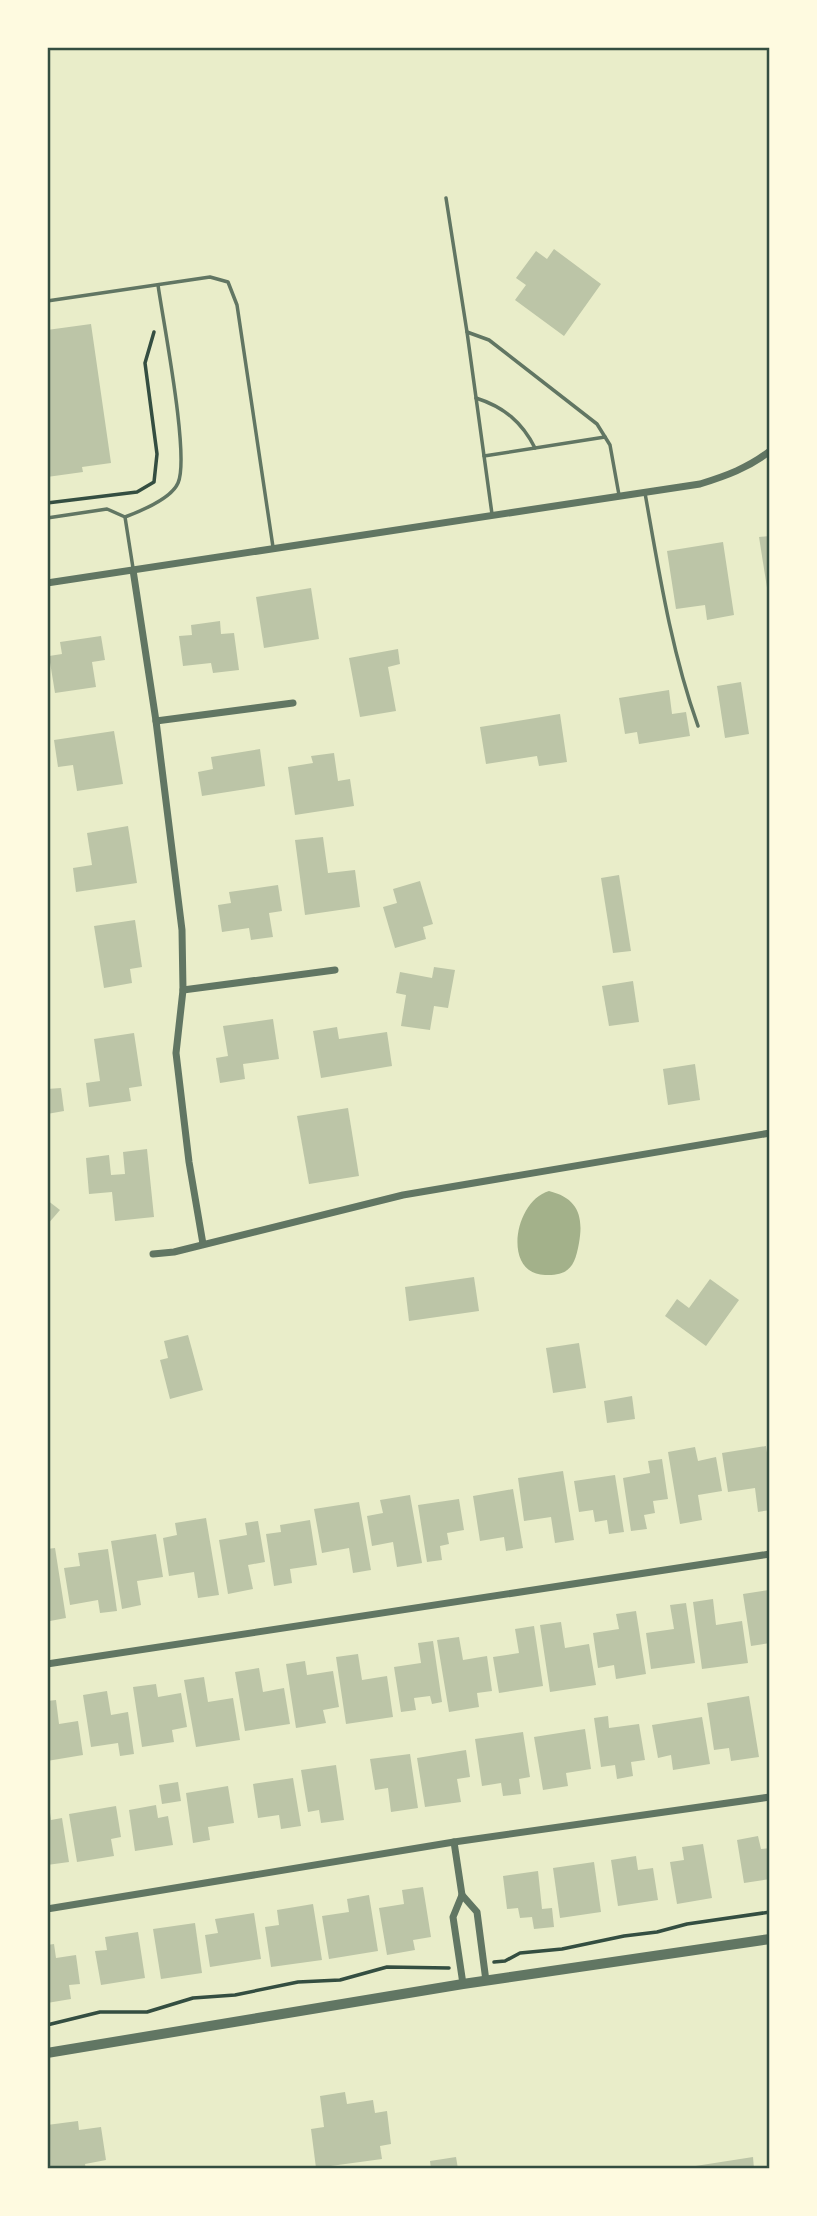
<svg xmlns="http://www.w3.org/2000/svg" width="817" height="2216" viewBox="0 0 817 2216" font-family="'Varela Round',sans-serif">
  <rect width="100%" height="100%" fill="#e9edc9"/>
  <path fill="#a3b18a" d="M549 1191C577 1198 584 1215 579 1243 575 1265 570 1276 545 1275 502 1274 514 1201 549 1191Z"/>
  <g fill="#bcc5a7">
    <path d="M554 249 601 284 564 336 515 300 526 285 516 278 536 251 547 259Z"/>
    <path d="M91 324 111 463 82 467 83 472 47 477V330Z"/>
    <path d="M770 536V593L768 594 759 537Z"/>
    <path d="M723 542 734 615 707 620 705 605 676 609 667 551Z"/>
    <path d="M311 588 319 639 264 648 256 597Z"/>
    <path d="M220 621 221 634 234 633 239 670 213 673 211 663 183 666 179 636 192 635 191 625Z"/>
    <path d="M101 636 105 660 92 662 96 687 55 693 49 656 62 654 60 642Z"/>
    <path d="M398 649 400 664 388 667 396 711 360 717 349 658Z"/>
    <path d="M741 682 749 734 725 738 717 686Z"/>
    <path d="M669 690 672 714 686 712 690 736 639 744 637 732 625 734 619 698Z"/>
    <path d="M560 714 567 762 539 766 537 756 486 764 480 727Z"/>
    <path d="M114 731 123 784 77 791 73 765 58 767 54 740Z"/>
    <path d="M260 749 265 786 202 796 198 772 213 769 211 757Z"/>
    <path d="M334 753 338 781 350 779 354 806 295 815 288 767 313 763 311 756Z"/>
    <path d="M128 826 137 883 76 892 73 868 92 865 87 833Z"/>
    <path d="M323 837 328 873 355 870 360 907 305 915 295 840Z"/>
    <path d="M619 875 631 951 613 953 601 878Z"/>
    <path d="M420 881 433 924 423 927 426 939 395 948 383 907 397 903 393 889Z"/>
    <path d="M278 885 282 911 269 913 273 937 251 940 249 928 222 932 218 905 231 903 229 892Z"/>
    <path d="M135 920 142 967 130 969 132 983 104 988 94 926Z"/>
    <path d="M434 967 455 970 448 1008 434 1006 430 1030 401 1026 406 995 396 993 400 972 432 978Z"/>
    <path d="M633 981 639 1022 609 1026 602 986Z"/>
    <path d="M273 1019 279 1059 243 1064 245 1079 220 1083 216 1058 228 1056 223 1026Z"/>
    <path d="M337 1027 339 1039 387 1032 392 1066 321 1078 313 1031Z"/>
    <path d="M134 1033 142 1086 129 1088 131 1101 89 1107 86 1083 100 1081 94 1039Z"/>
    <path d="M695 1064 700 1100 668 1105 663 1069Z"/>
    <path d="M61 1088 64 1111 47 1114V1089Z"/>
    <path d="M348 1108 359 1176 309 1184 297 1116Z"/>
    <path d="M147 1149 154 1217 115 1221 112 1192 89 1194 86 1158 109 1155 111 1175 125 1174 123 1152Z"/>
    <path d="M47 1200 60 1210 47 1225Z"/>
    <path d="M474 1277 479 1311 409 1321 405 1287Z"/>
    <path d="M710 1279 739 1300 706 1346 665 1316 677 1299 689 1308Z"/>
    <path d="M188 1335 203 1390 170 1399 160 1360 168 1358 164 1341Z"/>
    <path d="M579 1343 586 1388 553 1393 546 1348Z"/>
    <path d="M632 1396 635 1419 607 1423 604 1401Z"/>
    <path d="M766 1446 770 1472V1510L758 1512 755 1488 728 1492 722 1453Z"/>
    <path d="M695 1447 698 1461 716 1457 722 1491 698 1495 702 1520 680 1524 668 1452Z"/>
    <path d="M662 1459 668 1499 653 1501 655 1513 644 1515 647 1529 631 1531 623 1478 650 1473 648 1461Z"/>
    <path d="M563 1471 574 1540 555 1543 551 1517 524 1521 518 1478Z"/>
    <path d="M615 1475 624 1532 609 1534 607 1520 595 1522 593 1510 579 1512 574 1481Z"/>
    <path d="M513 1489 523 1548 506 1551 504 1537 480 1541 473 1496Z"/>
    <path d="M410 1495 422 1563 397 1567 393 1542 372 1546 367 1516 383 1513 380 1500Z"/>
    <path d="M459 1499 464 1530 447 1533 449 1544 440 1546 442 1560 427 1562 418 1505Z"/>
    <path d="M359 1502 371 1570 353 1573 349 1548 322 1553 314 1509Z"/>
    <path d="M206 1518 219 1595 198 1598 194 1572 169 1576 163 1538 177 1535 175 1523Z"/>
    <path d="M310 1520 317 1565 290 1569 292 1583 274 1586 266 1534 281 1532 280 1525Z"/>
    <path d="M258 1521 265 1562 248 1565 253 1589 228 1594 219 1540 247 1535 245 1523Z"/>
    <path d="M156 1534 163 1577 137 1581 141 1605 122 1609 111 1541Z"/>
    <path d="M55 1548 66 1618 50 1621 47 1600V1549Z"/>
    <path d="M108 1549 117 1611 100 1613 98 1600 70 1605 64 1568 80 1566 78 1553Z"/>
    <path d="M769 1590 770 1643 751 1646 743 1594Z"/>
    <path d="M713 1599 716 1625 742 1621 748 1663 702 1669 693 1602Z"/>
    <path d="M686 1603 695 1663 651 1669 646 1633 674 1629 670 1605Z"/>
    <path d="M636 1611 646 1674 616 1679 614 1665 598 1668 593 1633 619 1629 616 1614Z"/>
    <path d="M561 1622 565 1648 589 1644 596 1685 550 1692 540 1625Z"/>
    <path d="M534 1626 543 1686 499 1693 493 1657 519 1653 515 1629Z"/>
    <path d="M459 1637 463 1660 487 1656 492 1691 477 1693 479 1707 449 1712 437 1640Z"/>
    <path d="M433 1641 442 1702 432 1704 430 1696 414 1698 416 1710 401 1712 394 1667 421 1663 418 1643Z"/>
    <path d="M358 1654 362 1680 387 1676 393 1717 346 1724 336 1657Z"/>
    <path d="M305 1661 307 1675 333 1671 339 1707 323 1710 326 1723 296 1728 286 1664Z"/>
    <path d="M259 1668 263 1692 284 1688 290 1724 245 1731 235 1672Z"/>
    <path d="M204 1677 208 1702 233 1698 240 1740 196 1747 184 1680Z"/>
    <path d="M156 1684 158 1697 181 1693 187 1727 172 1730 174 1742 142 1747 133 1687Z"/>
    <path d="M107 1691 111 1715 128 1712 134 1754 120 1756 118 1743 91 1747 83 1695Z"/>
    <path d="M749 1696 759 1757 731 1761 729 1748 714 1750 707 1703Z"/>
    <path d="M56 1700 59 1724 78 1721 83 1755 47 1761V1701Z"/>
    <path d="M608 1716 609 1728 639 1724 645 1760 631 1762 633 1776 617 1779 615 1765 601 1767 594 1718Z"/>
    <path d="M702 1717 710 1764 673 1770 671 1755 658 1758 652 1725Z"/>
    <path d="M585 1729 591 1769 566 1773 568 1786 543 1790 534 1737Z"/>
    <path d="M523 1732 530 1777 519 1779 521 1794 503 1796 501 1783 482 1786 475 1739Z"/>
    <path d="M466 1750 470 1777 457 1779 461 1802 425 1807 417 1758Z"/>
    <path d="M410 1754 418 1808 391 1812 388 1788 375 1790 370 1759Z"/>
    <path d="M336 1765 344 1820 321 1823 319 1810 308 1812 301 1770Z"/>
    <path d="M293 1778 301 1826 281 1829 279 1815 258 1818 253 1784Z"/>
    <path d="M178 1782 181 1801 162 1804 159 1785Z"/>
    <path d="M228 1786 234 1823 208 1827 210 1840 193 1843 186 1793Z"/>
    <path d="M49 1805 51 1820 62 1818 69 1862 47 1865Z"/>
    <path d="M156 1805 158 1818 168 1816 173 1845 135 1851 129 1810Z"/>
    <path d="M116 1806 121 1837 111 1839 114 1856 77 1862 69 1814Z"/>
    <path d="M758 1836 761 1849 770 1848V1879L744 1883 737 1840Z"/>
    <path d="M703 1844 712 1898 677 1904 670 1862 684 1860 682 1847Z"/>
    <path d="M636 1856 638 1870 653 1868 658 1900 618 1906 611 1860Z"/>
    <path d="M594 1862 601 1912 560 1918 553 1868Z"/>
    <path d="M538 1871 542 1909 552 1908 554 1927 534 1929 532 1917 520 1918 518 1908 507 1909 503 1876Z"/>
    <path d="M423 1887 431 1937 413 1940 415 1950 387 1955 379 1908 404 1904 402 1890Z"/>
    <path d="M369 1895 378 1951 329 1959 322 1916 349 1912 347 1899Z"/>
    <path d="M313 1904 322 1960 271 1967 265 1927 279 1925 277 1910Z"/>
    <path d="M254 1913 261 1959 210 1967 205 1935 218 1933 215 1919Z"/>
    <path d="M195 1923 202 1973 161 1979 153 1929Z"/>
    <path d="M138 1932 145 1978 101 1985 95 1951 107 1950 105 1937Z"/>
    <path d="M54 1944 56 1958 76 1955 80 1984 69 1985 71 1999 47 2003V1945Z"/>
    <path d="M345 2092 347 2104 373 2100 375 2113 387 2111 391 2144 380 2146 382 2159 316 2168 311 2129 324 2127 320 2096Z"/>
    <path d="M78 2121 79 2130 101 2127 106 2160 85 2164 86 2169H47V2125Z"/>
    <path d="M456 2157 458 2169H431L430 2161Z"/>
    <path d="M753 2157 754 2169H689V2167Z"/>
  </g>
  <g fill="none" stroke-linecap="round" stroke-linejoin="round">
    <g stroke="#344e41" stroke-width="3.5">
      <path d="M47 503 137 492 154 482 157 454 145 363 154 332"/>
      <path d="M494 1962 505 1961 520 1953 562 1949 624 1936 657 1932 687 1924 770 1912"/>
      <path d="M47 2025 100 2012H147L193 1998 235 1995 298 1982 340 1980 387 1967 449 1968"/>
    </g>
    <g stroke="#617663" stroke-width="3.5">
      <path d="M446 198 467 332"/>
      <path d="M47 301 210 277 228 282 237 305 273 547"/>
      <path d="M476 398C504 407 522 422 535 448"/>
      <path d="M484 456 605 437"/>
      <path d="M645 493C659 572 671 650 698 726"/>
      <path d="M492 514 467 332 489 340 597 424 610 445 619 495"/>
      <path d="M125 517C141 511 171 499 178 483 190 457 163 321 158 285"/>
      <path d="M47 518 107 509 125 517 133 568"/>
    </g>
    <g stroke="#617663" stroke-width="7">
      <path d="M133 570 156 721 182 930 183 990 176 1053 189 1162 203 1244"/>
      <path d="M47 583 700 484C726 476 748 468 770 451"/>
      <path d="M156 721 293 703"/>
      <path d="M183 990 335 970"/>
      <path d="M153 1254 174 1252 403 1195 770 1133"/>
      <path d="M47 1664 770 1554"/>
      <path d="M454 1842 462 1895 453 1917 463 1984"/>
      <path d="M462 1895 477 1912 486 1981"/>
      <path d="M47 1909 454 1842 770 1797"/>
    </g>
    <path stroke="#617663" stroke-width="10" d="M47 2053 463 1984 770 1939"/>
  </g>
  <rect width="817" height="2216" fill="none" stroke="#fefae0" stroke-width="98"/>
  <rect x="49" y="49" width="719" height="2118" fill="none" stroke="#344e41" stroke-width="2.5"/>
</svg>
